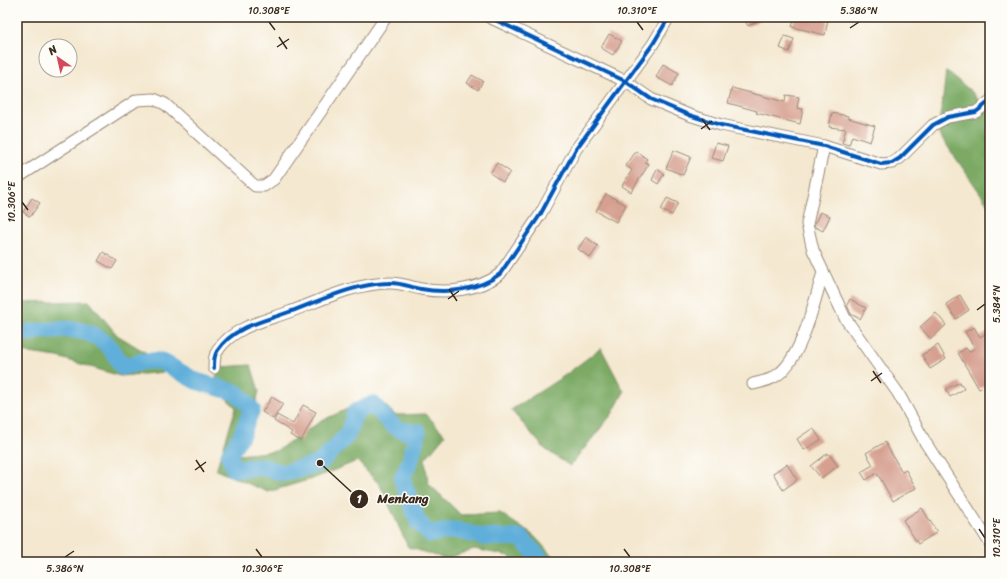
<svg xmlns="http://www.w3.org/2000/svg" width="1007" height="579" viewBox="0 0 1007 579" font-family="Sriracha,sans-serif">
  <rect width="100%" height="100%" fill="#fdfcf7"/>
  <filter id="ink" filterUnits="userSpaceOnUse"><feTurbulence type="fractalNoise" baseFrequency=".025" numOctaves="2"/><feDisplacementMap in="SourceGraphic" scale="8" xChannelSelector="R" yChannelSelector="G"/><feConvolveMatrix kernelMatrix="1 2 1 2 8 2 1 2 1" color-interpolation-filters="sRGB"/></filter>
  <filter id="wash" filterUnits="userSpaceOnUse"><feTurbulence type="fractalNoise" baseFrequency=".012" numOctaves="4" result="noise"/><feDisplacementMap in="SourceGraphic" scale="16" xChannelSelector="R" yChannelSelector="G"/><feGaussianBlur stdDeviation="0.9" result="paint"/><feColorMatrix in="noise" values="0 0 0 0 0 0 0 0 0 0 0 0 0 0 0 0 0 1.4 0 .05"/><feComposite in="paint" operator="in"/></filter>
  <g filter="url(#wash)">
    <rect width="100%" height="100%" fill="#f4e8d0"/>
    <g fill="#7baa65" stroke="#5b6a42">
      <path d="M946 71 972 92 990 115V207L939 134Z"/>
      <path d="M89 301 117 335 176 371 120 376 58 357 21 352 17 354V303Z"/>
      <path d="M601 348 624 392 612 414 570 466 545 449 511 410 564 376Z"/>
      <path d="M251 365 259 391 252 419 238 455 276 451 323 420 376 396 395 415 426 414 445 435 425 459 428 483 461 515 500 513 534 536 558 562H516L509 556 474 549 446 559 408 547 380 485 357 461 315 478 268 492 216 470 236 408 212 384 221 367Z"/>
    </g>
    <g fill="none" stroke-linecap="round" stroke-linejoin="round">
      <path stroke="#60afda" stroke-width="17" d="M17 334C46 331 83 321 106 344 113 350 118 359 122 367L144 361H161L196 381 237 393 252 409 241 436 229 455 234 469 262 467 283 473 320 463 348 434 355 412 373 404C386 419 395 434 418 432L411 458 402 479 418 522 430 534 455 530 484 537 521 538 543 562"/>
    </g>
    <g id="blocks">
      <g fill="#d69f8f">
        <path d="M743 17H766L748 26Z"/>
        <path d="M795 17 828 19 825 35 792 27Z"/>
        <path d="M609 34 622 41 613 55 601 48Z"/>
        <path d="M785 36 794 39 789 52 780 48Z"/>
        <path d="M663 64 679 73 672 86 656 77Z"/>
        <path d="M472 75 483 81 478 90 467 83Z"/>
        <path d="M732 88 785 102 786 95 799 97 797 108 803 109 800 124 756 113 757 111 728 103Z"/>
        <path d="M832 113 848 116V118L875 126 870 142 852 136 849 145 842 143 846 129 829 127Z"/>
        <path d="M716 143 728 146 723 161 711 158Z"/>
        <path d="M674 150 691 157 683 175 666 168Z"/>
        <path d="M636 151 647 159 645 162 649 164 631 192 622 186 632 170 626 166Z"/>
        <path d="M497 163 510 172 503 182 490 173Z"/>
        <path d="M657 169 664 174 658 184 652 180Z"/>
        <path d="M606 194 626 205 616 222 596 211Z"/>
        <path d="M32 198 40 203 30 217 23 212Z"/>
        <path d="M667 198 678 203 672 215 661 210Z"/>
        <path d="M820 212 830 216 823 231 815 227 814 225Z"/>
        <path d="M586 237 598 246 590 258 578 249Z"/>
        <path d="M103 252 117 261 112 269 98 261Z"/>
        <path d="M960 295 969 310 956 319 946 304Z"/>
        <path d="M850 299 866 308 860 319 851 314 847 305Z"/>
        <path d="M936 313 946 325 931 339 920 327Z"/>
        <path d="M974 327 980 337 990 331V384L979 389 958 353 966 348 969 352 975 348 965 332Z"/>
        <path d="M938 345 946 359 930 369 922 355Z"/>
        <path d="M960 382 964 389 950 397 946 389Z"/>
        <path d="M272 397 283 404 273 419 262 412Z"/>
        <path d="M303 405 316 412 301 441 290 435 292 432 274 421 277 415 293 424Z"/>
        <path d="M813 428 821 440 804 450 797 439Z"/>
        <path d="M885 442 902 472 906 470 916 488 893 501 877 473 866 480 861 472 873 465 866 453Z"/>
        <path d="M828 453 838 466 821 478 811 466Z"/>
        <path d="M787 464 797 480 783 490 773 473Z"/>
        <path d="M922 508 937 532 918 544 903 520Z"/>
      </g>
    </g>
  </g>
  <g filter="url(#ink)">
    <use href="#blocks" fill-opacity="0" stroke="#988977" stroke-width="1"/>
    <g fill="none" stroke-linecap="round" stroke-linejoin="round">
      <defs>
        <g id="street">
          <path d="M489 17 625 81 651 99 689 115 721 125 824 146 881 164 892 163 900 158 933 125 948 117 976 112 990 101"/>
          <path d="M824 146 807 224 813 250 845 318 898 393 925 442 990 543"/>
          <path d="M17 178 137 100 154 99 165 104 255 186H264L274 179 386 17"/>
          <path d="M214 368C214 361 214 355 218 350 234 326 265 321 289 312 322 300 353 284 388 283 400 282 410 287 421 289 447 294 479 290 500 274L540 215 576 149 653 44 669 17"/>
          <path d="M753 384C760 382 768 381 774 377 801 363 815 300 823 272"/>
        </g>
      </defs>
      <use href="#street" stroke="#988977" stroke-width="13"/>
      <use href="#street" stroke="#fff" stroke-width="11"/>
      <defs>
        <g id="cycleway">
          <path d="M489 17 625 81 651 99 689 115 721 125 824 146 881 164 892 163 900 158 933 125 948 117 976 112 990 101"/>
          <path d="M214 368C214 361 214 355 218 350 234 326 265 321 289 312 322 300 353 284 388 283 400 282 410 287 421 289 447 294 479 290 500 274L540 215 576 149 653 44 669 17"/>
        </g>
      </defs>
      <use href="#cycleway" stroke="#fdfcf7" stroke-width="6"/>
      <use href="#cycleway" stroke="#0057b8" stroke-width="4"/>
    </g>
  </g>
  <path fill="none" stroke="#3b2a1e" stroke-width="1.5" d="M269 22 275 30M637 22 643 30M850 28 859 22M279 37 287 49M277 47 289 39M702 119 710 130M701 129 712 121M22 202 28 210M449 289 457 301M448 299 459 291M977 310 985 304M873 371 881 383M871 381 882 373M196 460 204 472M195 470 206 462M979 529 985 538M256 549 262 557M624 549 630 557M65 557 74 551"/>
  <path fill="none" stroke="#3b2a1e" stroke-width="1.5" d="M320 463L359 499"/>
  <g fill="#3b2a1e" stroke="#fdfcf7" stroke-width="1.5">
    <circle cx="320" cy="463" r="4"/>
    <circle cx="359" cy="499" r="10"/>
  </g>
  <g font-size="12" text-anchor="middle" font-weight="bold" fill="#fff">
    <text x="359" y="503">1</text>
  </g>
  <g font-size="13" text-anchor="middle" font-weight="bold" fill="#3b2a1e" stroke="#fdfcf7" stroke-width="3" stroke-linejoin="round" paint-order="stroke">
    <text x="403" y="503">Menkang</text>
  </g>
  <rect width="1007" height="579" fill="none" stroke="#fdfcf7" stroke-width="44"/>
  <g transform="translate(58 58) rotate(326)"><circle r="19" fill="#fdfcf7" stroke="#afa8a0"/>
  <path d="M0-3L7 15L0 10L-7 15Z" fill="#d1495b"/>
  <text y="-6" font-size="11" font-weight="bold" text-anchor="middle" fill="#3b2a1e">N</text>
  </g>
  <rect x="22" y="22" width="963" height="535" fill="none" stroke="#3b2a1e" stroke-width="1.5"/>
  <g font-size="10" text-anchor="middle" fill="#3b2a1e">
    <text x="269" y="14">10.308°E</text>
    <text x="637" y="14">10.310°E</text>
    <text x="859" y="14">5.386°N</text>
    <text transform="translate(11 202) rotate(-90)" y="4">10.306°E</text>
    <text transform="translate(996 304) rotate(-90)" y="4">5.384°N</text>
    <text transform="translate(996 538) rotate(-90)" y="4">10.310°E</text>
    <text x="65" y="572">5.386°N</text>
    <text x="262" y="572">10.306°E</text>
    <text x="630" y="572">10.308°E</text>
  </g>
</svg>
